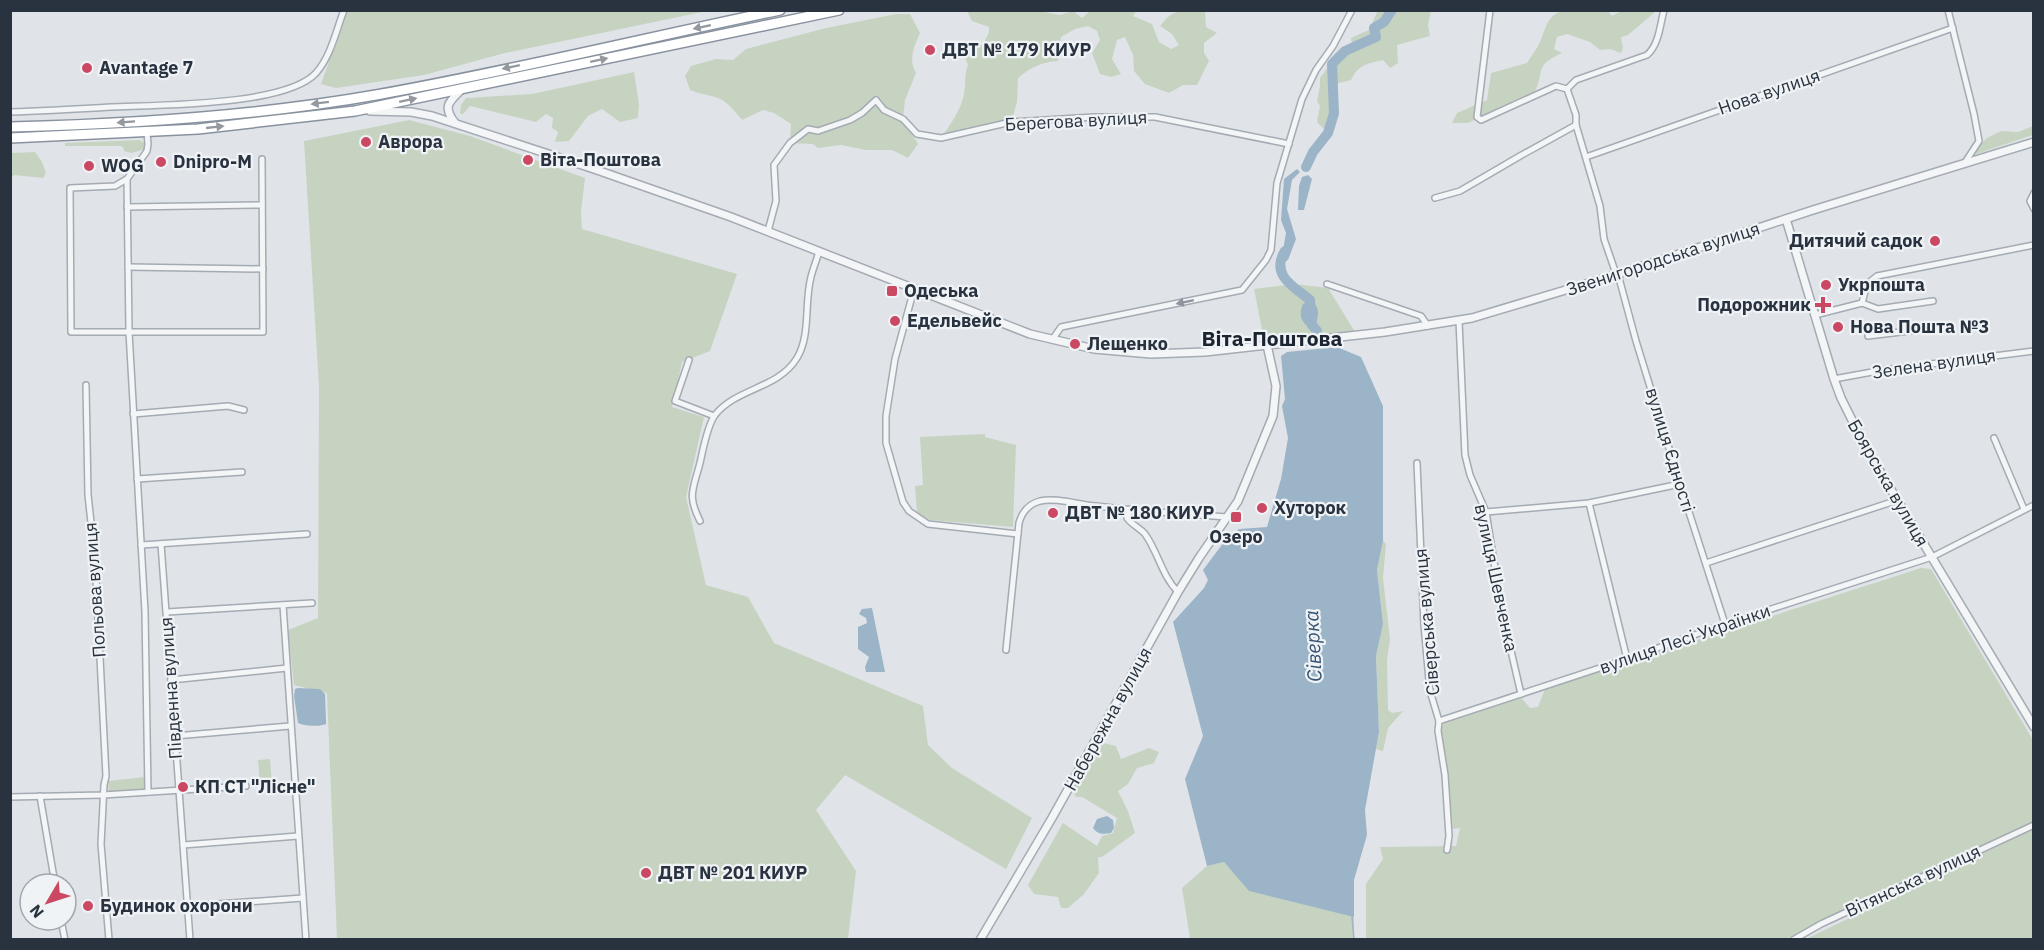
<svg xmlns="http://www.w3.org/2000/svg" width="2044" height="950" viewBox="0 0 2044 950" font-family="'IBM Plex Sans',sans-serif">
  <rect width="100%" height="100%" fill="#e0e4e9"/>
  <g fill="#c7d3c1">
    <path d="M1378 10 1431 11 1428 25 1430 36 1397 45 1398 63 1390 68 1383 60C1367 64 1359 64 1351 80L1339 83 1330 92V110L1324 129 1317 122 1320 106 1317 101 1320 86V78L1339 52 1352 44 1351 38 1369 30Z"/>
    <path d="M1607 10 1612 16 1621 11H1654V13L1628 35 1621 37 1623 48 1621 53 1610 49 1600 50 1590 42 1567 34 1557 37 1554 49 1562 53C1534 66 1545 69 1535 92L1468 123H1452L1457 113 1487 100 1491 73 1527 63C1531 56 1537 49 1540 42 1546 29 1546 17 1561 11Z"/>
    <path d="M347 11H707L505 53 424 75 336 88 321 84Z"/>
    <path d="M967 11H1040L1060 15 1073 11 1082 18 1090 11H1136L1133 16 1152 24 1159 42 1171 49 1179 45 1172 34 1160 26C1173 8 1184 9 1205 11L1206 27 1217 33 1204 43V53L1209 61 1197 85H1183L1169 93 1145 84 1134 71 1133 55 1125 37 1117 40 1112 59 1121 74 1111 77 1100 74 1092 53 1100 40 1097 31 1088 26 1075 29 1061 37 1058 61C1041 62 1030 68 1018 78L1017 102 1011 122 941 138C950 125 961 110 964 94 966 84 964 75 968 65L962 50 967 44 983 45 989 32V27L972 21Z"/>
    <path d="M896 14H910L920 33C914 47 908 59 916 73L905 100 903 119 918 144 908 158 892 150H866L841 145 818 148 813 144 790 143 791 124 774 113 763 110 742 120C734 111 727 100 715 97 706 94 699 94 690 90L685 76 691 66 716 59 733 60 746 49 826 28Z"/>
    <path d="M634 72 639 104 638 118 620 122 602 109 588 116 569 141 555 142 558 132 552 128 553 118 546 114 536 122 470 106 463 114H460L461 105 466 98 532 94Z"/>
    <path d="M409 120 470 136 585 178 581 212 582 229 737 274 710 351 682 362 672 407 704 417 686 497 706 585 748 597 774 643 923 706 928 745 952 768 1032 818 1006 869 845 775 816 810 856 871 848 939H337L327 693 294 685 288 630 318 618 319 386 304 141Z"/>
    <path d="M2033 126V135L1976 154 1974 151 1987 138 2001 131 2018 132Z"/>
    <path d="M139 140 145 143 146 149 131 153 124 151 123 147 120 146H65V143Z"/>
    <path d="M35 152 42 162 46 173 43 178 14 175 11 178V153Z"/>
    <path d="M1294 284 1328 288 1357 335 1264 340 1254 289Z"/>
    <path d="M985 434V437L1016 445 1013 527 930 520 917 513 915 486 923 485 920 437Z"/>
    <path d="M1383 541 1386 544 1383 578 1390 639 1387 660 1388 710 1392 713 1403 711 1388 728 1383 751 1376 749 1379 732 1376 656 1383 624 1377 570Z"/>
    <path d="M1921 568 1931 569 2033 740V827L1785 939 1366 940V884L1383 859 1380 847 1456 846 1460 828 1453 829 1440 731 1446 718 1520 696 1530 708 1538 707 1545 689Z"/>
    <path d="M1103 743 1116 746 1121 759 1149 748 1159 752 1154 763 1137 768 1128 784 1118 791 1128 811 1135 833 1102 857H1098L1099 873 1084 894 1068 908H1061L1058 897 1034 894 1028 885 1063 823 1097 846 1102 836 1113 833 1117 818 1082 797H1076L1073 791Z"/>
    <path d="M270 759 272 784 260 785 258 760Z"/>
    <path d="M145 777 146 791 109 793 108 781Z"/>
    <path d="M2031 830H2033V939H1806Z"/>
    <path d="M1224 862 1250 891 1352 916 1354 917V939H1190L1182 888 1207 866Z"/>
  </g>
  <g fill="#9cb4c8">
    <path d="M1297 169 1300 172 1292 180 1287 209 1296 239 1288 260 1280 264 1277 262 1280 251 1283 250 1286 233 1281 220 1284 179Z"/>
    <path d="M1308 175 1312 179 1304 210H1298L1299 186 1302 177Z"/>
    <path d="M1310 300C1320 307 1319 313 1316 323L1308 327C1300 320 1299 314 1303 304Z"/>
    <path d="M1337 347 1361 357 1383 406V541L1377 570 1383 624 1376 656 1379 732 1365 810 1367 835 1354 880V917L1249 891 1224 862 1207 866 1185 779 1203 736 1173 622 1204 588 1208 580 1203 570 1224 542 1239 529 1267 527 1281 479 1288 438 1282 406 1285 399 1281 356 1287 352Z"/>
    <path d="M872 608 885 672H866L865 667 869 657 858 649V627L867 623 866 618 859 614 862 609Z"/>
    <path d="M298 688 320 689 325 694 326 720V724C320 727 304 726 298 723L294 696 295 689Z"/>
    <path d="M1107 816 1113 820 1114 828 1111 833C1103 834 1098 835 1093 828L1097 819Z"/>
  </g>
  <g fill="none" stroke-linecap="round" stroke-linejoin="round">
    <path stroke="#9cb4c8" stroke-width="1.5" d="M1352 916 1354 940"/>
    <g stroke="#9cb4c8" stroke-width="10">
      <path d="M1306 167 1313 152 1328 133 1334 113 1332 64 1345 51 1376 37 1374 28 1384 22 1392 10"/>
      <path d="M1285 251C1270 275 1294 287 1310 300L1312 325 1317 331"/>
    </g>
    <defs>
      <g id="minor">
        <path d="M1490 10 1477 117 1481 120 1556 86 1567 89"/>
        <path d="M1664 10C1660 25 1659 45 1647 55L1576 80 1567 89 1576 115V125L1600 206 1604 239 1614 268 1619 278 1636 341 1680 484 1725 624"/>
        <path d="M1948 10 1974 114 1979 141 1964 164"/>
        <path d="M10 112C44 111 78 109 111 107 157 105 286 106 316 73 331 56 336 31 344 10"/>
        <path d="M147 133 148 144 147 151 127 179 129 332 145 612 148 792"/>
        <path d="M1586 157 1953 28"/>
        <path d="M127 179 115 186 70 188 71 332H263L262 159"/>
        <path d="M2034 193 2030 201 2034 209"/>
        <path d="M1435 198 1460 191 1520 156 1576 125"/>
        <path d="M127 207 262 205"/>
        <path d="M768 231 776 201 774 165 790 143 808 129 818 131 850 120 862 113 876 100 884 110 903 119 917 134 941 138 1011 122 1094 117H1155L1289 144"/>
        <path d="M128 267 263 269"/>
        <path d="M1327 284 1421 316 1428 326"/>
        <path d="M914 289 895 359 886 416V443L903 502 909 511 928 524 1018 534"/>
        <path d="M1862 303 1878 309 1933 301"/>
        <path d="M1815 315 1862 303 1867 284 1877 276 2034 245"/>
        <path d="M1459 321 1465 455 1470 475 1486 512 1502 612 1521 694"/>
        <path d="M1868 336 1942 327"/>
        <path d="M1052 340 1061 327 1242 290 1266 260 1271 250 1277 183 1302 99 1316 70 1333 46 1352 10"/>
        <path d="M689 360 675 401 714 416"/>
        <path d="M1834 379 1883 370 2034 351"/>
        <path d="M86 385 88 495 95 559 106 776 104 785 101 844 109 940"/>
        <path d="M133 414 228 406 244 410"/>
        <path d="M1994 438 2024 509"/>
        <path d="M1417 463 1424 625 1430 691 1439 721 1438 731 1445 775 1449 836 1447 850"/>
        <path d="M137 479 242 472"/>
        <path d="M1589 503 1627 659"/>
        <path d="M1130 509 1127 518C1132 525 1140 528 1145 534 1158 552 1162 576 1178 592"/>
        <path d="M1486 512 1589 503 1680 484"/>
        <path d="M700 521C687 495 693 490 700 463 703 450 707 426 715 415 736 388 778 389 797 358 811 335 804 303 811 277 813 268 817 260 819 251"/>
        <path d="M161 544 190 940"/>
        <path d="M141 545 307 534"/>
        <path d="M1706 563 1898 500"/>
        <path d="M283 605 306 940"/>
        <path d="M167 612 312 603"/>
        <path d="M1006 650 1019 523C1022 512 1029 504 1040 501 1057 497 1079 505 1096 506 1140 511 1183 514 1227 517"/>
        <path d="M171 680 287 668"/>
        <path d="M1439 721 1627 659 1725 624 1932 557 2034 505"/>
        <path d="M175 736 290 726"/>
        <path d="M40 796 55 884"/>
        <path d="M10 797 103 795 246 786"/>
        <path d="M183 845 298 836"/>
        <path d="M188 906 303 898"/>
        <path d="M61 920 65 940"/>
        <path d="M1793 940 1821 924 2034 825"/>
      </g>
      <g id="tertiary">
        <path d="M370 111 411 112 432 116 594 169 731 217 1030 334 1094 349 1151 354 1205 352 1385 332 1472 318 1609 277 1813 210 2034 142"/>
        <path d="M455 123C442 106 449 102 462 89"/>
        <path d="M1786 219 1834 379 1841 398 1866 448 2034 727"/>
        <path d="M980 940 1052 818 1178 592 1199 558 1238 501 1273 416 1276 386 1267 345"/>
      </g>
      <g id="trunk">
        <path d="M10 127C132 124 256 116 376 95 511 71 645 38 780 10"/>
        <path d="M10 138 198 129 355 111 839 10"/>
      </g>
    </defs>
    <use href="#minor" stroke="#a5abb3" stroke-width="8"/>
    <use href="#tertiary" stroke="#a5abb3" stroke-width="10"/>
    <use href="#trunk" stroke="#88929f" stroke-width="12"/>
    <use href="#minor" stroke="#f3f5f7" stroke-width="5"/>
    <use href="#tertiary" stroke="#f3f5f7" stroke-width="7"/>
    <use href="#trunk" stroke="#fff" stroke-width="9"/>
  </g>
  <defs><path id="oneway-solid" d="M-6-.8H1V-3.2L6.5 0L1 3.2V.8H-6Z" transform="scale(1.5)"/></defs>
  <g fill="#9499a0">
    <use href="#oneway-solid" transform="translate(702 27) rotate(168)"/>
    <use href="#oneway-solid" transform="translate(599 60) rotate(-12)"/>
    <use href="#oneway-solid" transform="translate(511 67) rotate(168)"/>
    <use href="#oneway-solid" transform="translate(408 100) rotate(-12)"/>
    <use href="#oneway-solid" transform="translate(320 103) rotate(173)"/>
    <use href="#oneway-solid" transform="translate(126 122) rotate(176)"/>
    <use href="#oneway-solid" transform="translate(215 127) rotate(-6)"/>
  </g>
  <use fill="#8e949c" href="#oneway-solid" transform="translate(1185 302) rotate(168)"/>
  <g fill="#cb4863" stroke="#f0f3f6" stroke-width="2">
    <circle cx="930" cy="50" r="6"/>
    <circle cx="87" cy="68" r="6"/>
    <circle cx="366" cy="142" r="6"/>
    <circle cx="528" cy="160" r="6"/>
    <circle cx="161" cy="162" r="6"/>
    <circle cx="89" cy="166" r="6"/>
    <circle cx="1935" cy="241" r="6"/>
    <circle cx="1826" cy="285" r="6"/>
    <rect x="886" y="285" width="12" height="12" rx="3"/>
    <path d="M1820 296h6v6h6v6h-6v6h-6v-6h-6v-6h6z"/>
    <circle cx="895" cy="321" r="6"/>
    <circle cx="1838" cy="327" r="6"/>
    <circle cx="1075" cy="344" r="6"/>
    <circle cx="1262" cy="508" r="6"/>
    <circle cx="1053" cy="513" r="6"/>
    <rect x="1230" y="511" width="12" height="12" rx="3"/>
    <circle cx="183" cy="787" r="6"/>
    <circle cx="646" cy="873" r="6"/>
    <circle cx="88" cy="906" r="6"/>
  </g>
  <g text-anchor="middle" stroke-width="4.5" stroke-linejoin="round" paint-order="stroke">
    <g font-size="18" font-weight="bold" fill="#293340" stroke="#f0f3f6" text-anchor="start">
      <text x="942" y="56">ДВТ № 179 КИУР</text>
      <text x="99" y="74">Avantage 7</text>
      <text x="378" y="148">Аврора</text>
      <text x="540" y="166">Віта-Поштова</text>
      <text x="173" y="168">Dnipro-M</text>
      <text x="101" y="172">WOG</text>
      <text x="1923" y="247" text-anchor="end">Дитячий садок</text>
      <text x="1838" y="291">Укрпошта</text>
      <text x="904" y="297">Одеська</text>
      <text x="1811" y="311" text-anchor="end">Подорожник</text>
      <text x="907" y="327">Едельвейс</text>
      <text x="1850" y="333">Нова Пошта №3</text>
      <text x="1087" y="350">Лещенко</text>
      <text x="1274" y="514">Хуторок</text>
      <text x="1065" y="519">ДВТ № 180 КИУР</text>
      <text x="1236" y="543" text-anchor="middle">Озеро</text>
      <text x="195" y="793">КП СТ "Лісне"</text>
      <text x="658" y="879">ДВТ № 201 КИУР</text>
      <text x="100" y="912">Будинок охорони</text>
    </g>
    <g font-size="18" fill="#293340" stroke="#f0f3f6">
      <text transform="translate(1769 92) rotate(-19)" y="6">Нова вулиця</text>
      <text transform="translate(1076 121) rotate(-3)" y="6">Берегова вулиця</text>
      <text transform="translate(1663 259) rotate(-18)" y="6">Звенигородська вулиця</text>
      <text transform="translate(1934 364) rotate(-8)" y="6">Зелена вулиця</text>
      <text transform="translate(1670 450) rotate(73)" y="6">вулиця Єдності</text>
      <text transform="translate(1888 483) rotate(60)" y="6">Боярська вулиця</text>
      <text transform="translate(1496 578) rotate(78)" y="6">вулиця Шевченка</text>
      <text transform="translate(95 590) rotate(-94)" y="6">Польова вулиця</text>
      <text transform="translate(1427 622) rotate(-95)" y="6">Сіверська вулиця</text>
      <text transform="translate(1685 639) rotate(-19)" y="6">вулиця Лесі Українки</text>
      <text transform="translate(171 688) rotate(-94)" y="6">Південна вулиця</text>
      <text transform="translate(1108 719) rotate(-61)" y="6">Набережна вулиця</text>
      <text transform="translate(1913 881) rotate(-25)" y="6">Вітянська вулиця</text>
    </g>
    <g font-size="20" font-style="italic" fill="#345473" stroke="#f0f3f6">
      <text transform="translate(1313 646) rotate(-93)" y="7">Сіверка</text>
    </g>
    <g font-size="21" font-weight="bold" fill="#1b2431" stroke="#f0f3f6">
      <text x="1272" y="346">Віта-Поштова</text>
    </g>
  </g>
  <rect width="2044" height="950" fill="none" stroke="#293340" stroke-width="24"/>
  <g transform="translate(48 902) rotate(231)"><circle r="28" fill="#f0f3f6" stroke="#a0a6ad" stroke-width="1.5"/>
  <path d="M0-4.5L10 22L0 15L-10 22Z" fill="#cb4863"/>
  <text y="-9" font-size="16" font-weight="bold" text-anchor="middle" fill="#293340">N</text>
  </g>
</svg>
